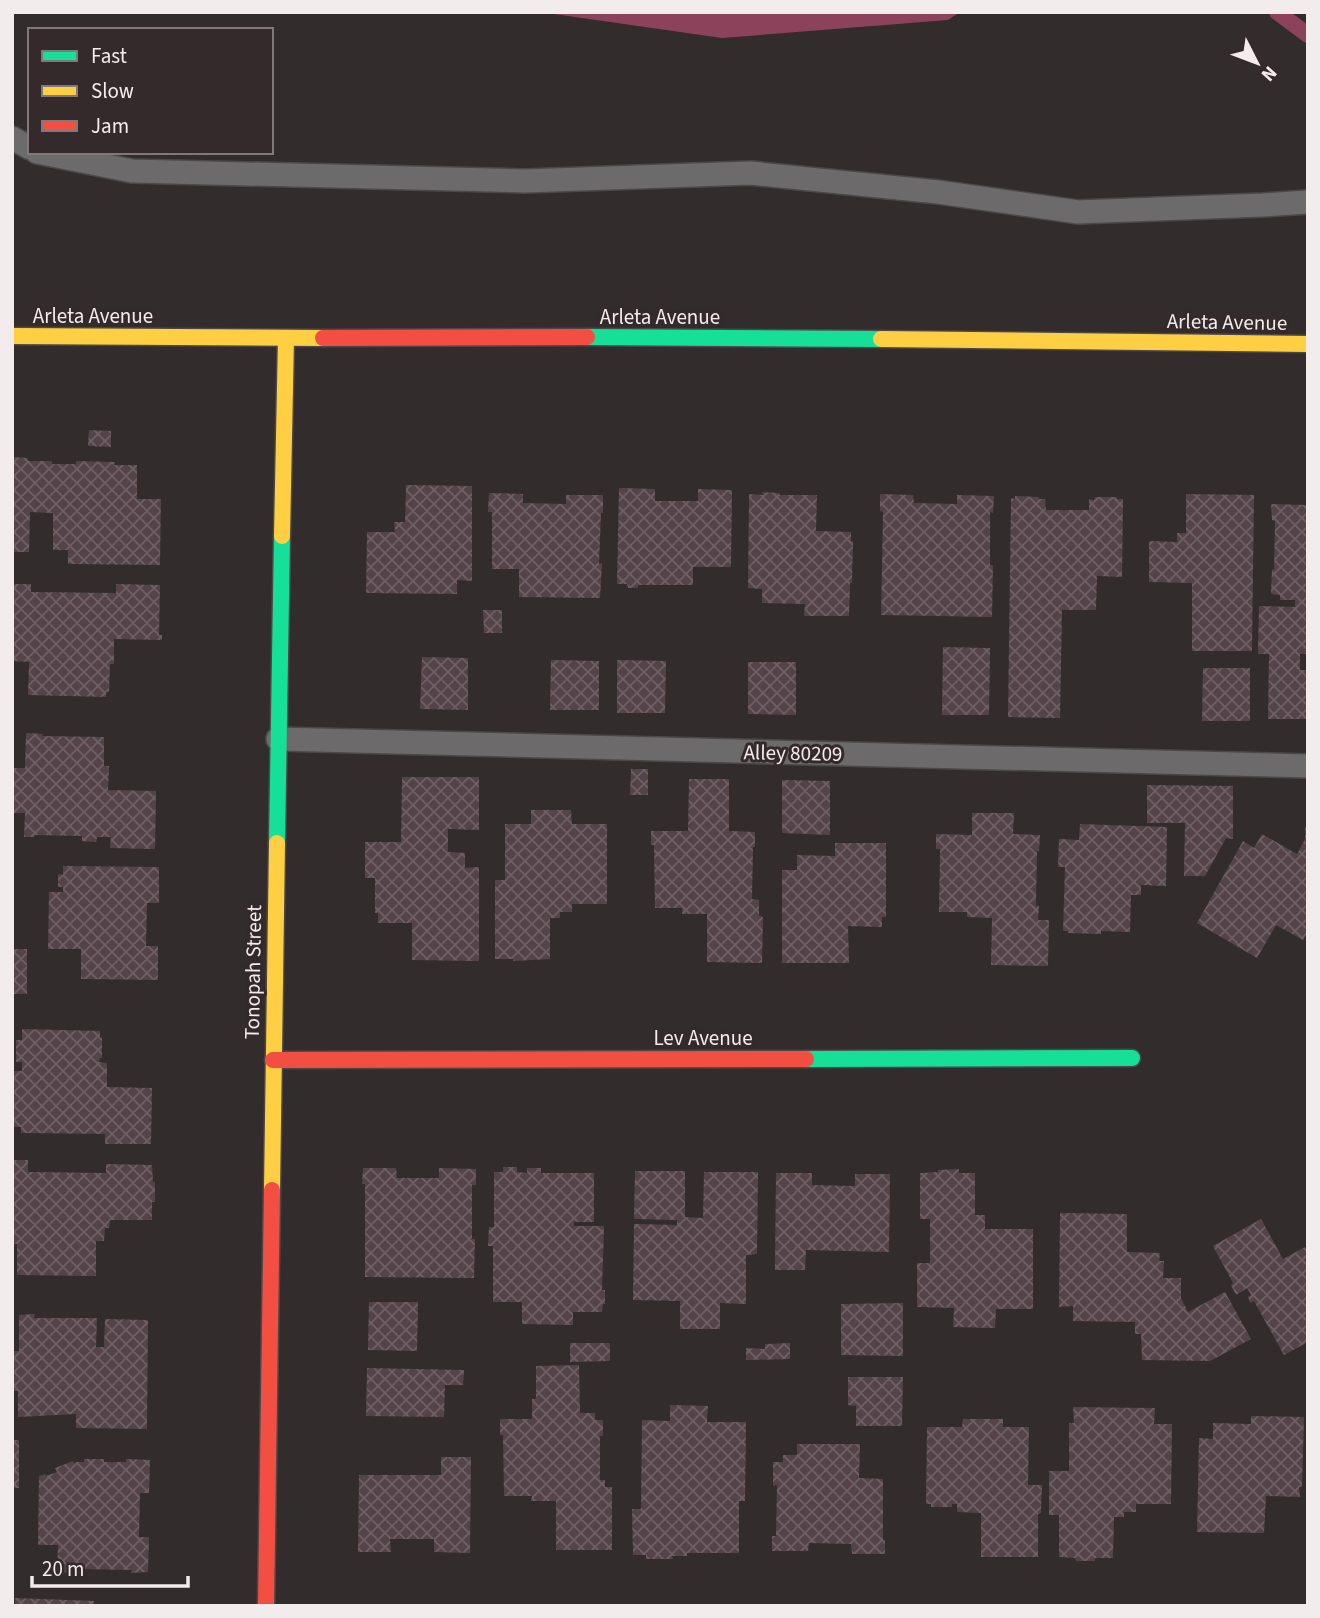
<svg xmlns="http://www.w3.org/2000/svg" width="1320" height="1618" viewBox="0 0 1320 1618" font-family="'Source Sans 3',sans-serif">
  <defs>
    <pattern id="building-cross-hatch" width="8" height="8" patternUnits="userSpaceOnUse" patternTransform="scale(1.75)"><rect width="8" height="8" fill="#544449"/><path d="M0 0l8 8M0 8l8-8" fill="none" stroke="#6d5f64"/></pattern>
  </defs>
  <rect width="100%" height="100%" fill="#322c2d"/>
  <path fill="#8c425a" d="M540 12H960L948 20 722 38Z"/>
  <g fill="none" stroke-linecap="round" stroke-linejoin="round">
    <path stroke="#8c425a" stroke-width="16" d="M1277 12 1308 35"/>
  </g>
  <g fill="url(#building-cross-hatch)">
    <path d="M89 430 111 431V447L88 446Z"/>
    <path d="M12 457 28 458V461H52V464H76V461L115 462 114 465H137V499H161L160 565 68 564V550H53V513L30 512 29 552H12Z"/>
    <path d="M406 485 472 486V581L457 580V594L366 593 367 532H395L394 522H405Z"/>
    <path d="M619 488 655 489V501H698V489L732 490 731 567H693V585H638V588H628L627 584H617Z"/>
    <path d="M762 492 779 493 780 495H817L816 531 851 532V541H853L852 583H850L849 616H804L805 604 762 603V589L748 588 749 494 763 495Z"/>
    <path d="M489 493 523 494V503L566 504V495H603V513H601L599 564 602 563 600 598 519 597V569H492V512H488Z"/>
    <path d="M880 494 913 495 914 503 957 504V495L994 496 993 513 990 512V565H993L992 617 881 615 883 512 880 511Z"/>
    <path d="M1186 494 1254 495 1252 651H1192V583L1149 582V541L1177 542V533H1186Z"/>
    <path d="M1015 496 1039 497V499H1045L1046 510H1089V499L1094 500 1095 497H1117V499H1123L1122 577 1097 576 1096 610H1062L1060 718 1008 717 1011 498 1015 499Z"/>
    <path d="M1271 504 1308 505V637H1306V654H1300V670H1308V719H1268L1269 654H1258L1259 606 1295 607V600H1280V595L1271 594 1272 569 1274 570 1275 521 1272 520Z"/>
    <path d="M12 584H31V592L116 593V584L160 585 159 635H162V640L114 639V664H110L109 692H106V697L28 695 29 662 12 661Z"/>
    <path d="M483 610H502V633H484Z"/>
    <path d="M943 647 990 648 989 715H942Z"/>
    <path d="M422 657 468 658V710L420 709Z"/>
    <path d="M551 660 599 661V710H550Z"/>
    <path d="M617 660 666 661 665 713H617Z"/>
    <path d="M748 662H796V715L748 714Z"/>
    <path d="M1203 668H1250V721H1202Z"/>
    <path d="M26 733 43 734 42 736 104 737V766H109L108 790 156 791 155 849 110 848 111 837H97L96 842 82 841V836L35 835 34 837H24L25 813H12V768H25Z"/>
    <path d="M631 769H648V795H630Z"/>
    <path d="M402 777H479V830L448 829V852L465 853V868L479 867V961L412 960V923H378V913H375V878H365V842H401Z"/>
    <path d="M689 779H729V831L755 832V847H753L752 899 759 900V916L763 917 762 963 707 962V914H682V908H655L654 845H651V831H688Z"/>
    <path d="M782 780 830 781V835L782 833Z"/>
    <path d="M1147 785 1233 786V839L1226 838 1205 876H1184L1185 823H1147Z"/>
    <path d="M531 810H571L572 824H607V904H572V912H560V918H550V959L513 961V959H495V880H505V824H531Z"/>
    <path d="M972 813H1014L1013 834 1040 835 1039 851H1037L1036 906H1039L1038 920H1049L1048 966 991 965 992 918 967 917V912H939L940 849H936V834L972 835Z"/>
    <path d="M1080 824 1167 827 1166 886 1141 885V895H1131L1130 932 1101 931V934L1068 933V931H1063L1065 867H1058L1059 839 1079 840Z"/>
    <path d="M1305 827H1308V932L1303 940 1276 925 1257 958 1197 923 1243 841 1254 848 1262 834 1297 854 1305 839Z"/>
    <path d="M835 843H886V917H882V927L848 926 849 963H782V870H797V855L835 856Z"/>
    <path d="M63 866 159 867V903H147L146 946H158V980L81 979V949H48L49 892H63V887H58V874L63 875Z"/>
    <rect x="12" y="949" width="15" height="45"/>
    <path d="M22 1029 100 1031V1038L102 1037V1058H100L99 1062 107 1063V1087L152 1088 151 1144H105V1134L21 1133V1127H12V1071H22V1062H16V1040H22Z"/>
    <path d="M12 1160H28V1172L106 1173V1164L152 1165 153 1182H155V1202H152V1220H110L109 1228H105L104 1241H96V1276L17 1275V1244H12Z"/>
    <path d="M503 1167H517V1172L527 1173V1168H541V1173H594V1222H574V1226H604L602 1290H605V1304L603 1303 602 1312H573V1325L522 1324V1302H493V1246H488L489 1227H494V1172H503Z"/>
    <path d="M363 1168H396L397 1178H439V1168L476 1169V1185H472V1239H475L474 1278 365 1277V1184H362Z"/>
    <path d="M959 1169V1173H975V1215H985V1229H1033V1309H996L995 1328 953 1327 954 1308 917 1307V1263H930V1219H920V1173L938 1172V1170Z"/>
    <path d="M635 1171H685V1217L703 1218 704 1172H758L757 1254 746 1255V1304L720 1303V1329H680V1301L633 1300 634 1224 677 1225V1220L634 1219Z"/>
    <path d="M776 1173H812V1185L855 1186V1174H890L889 1252 806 1250 805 1270H775Z"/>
    <path d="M1060 1213 1127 1214V1252L1160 1253 1159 1261H1164L1163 1278H1181V1298L1188 1312 1225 1292 1251 1339 1210 1361 1142 1360 1141 1334H1135V1322L1073 1321V1306L1059 1307Z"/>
    <path d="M1261 1219 1283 1259 1305 1247 1308 1253V1342L1284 1355 1254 1301 1250 1303 1248 1297 1251 1295 1247 1288 1236 1295 1231 1285 1233 1283 1213 1246Z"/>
    <path d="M369 1302H418L417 1351 368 1350Z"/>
    <path d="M903 1303V1356L841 1355V1304Z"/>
    <path d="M35 1314 34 1318H97L96 1347H104L105 1319 148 1320 147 1429 76 1428V1414L18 1417V1391H12V1351H19V1315Z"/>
    <path d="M570 1343H610V1361L570 1362Z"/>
    <path d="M790 1343V1359L746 1360V1348L765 1349V1344Z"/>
    <path d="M579 1365 580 1413H595V1420H603V1436H600V1480H605V1487H612V1550H556V1501H531L532 1496H504L503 1435H500V1419H532V1399H536V1366Z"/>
    <path d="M367 1368 464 1370 463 1385H445L444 1417 366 1416Z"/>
    <path d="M848 1377H903L902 1426H856V1406L848 1405Z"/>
    <path d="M670 1405 708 1406 707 1422H746L745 1501H739V1553H687V1556H672L673 1559H646V1555H633L632 1509H641L642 1420 670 1421Z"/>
    <path d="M1073 1407 1155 1408 1154 1424H1172L1171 1504H1136V1512H1124V1517H1114L1113 1558H1095V1561H1076L1075 1558 1059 1557V1515H1049V1471H1069V1423H1074Z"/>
    <path d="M1251 1416 1304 1417 1302 1487H1299L1300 1497 1266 1496 1264 1533 1197 1532 1199 1438 1213 1439V1423L1251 1424Z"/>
    <path d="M963 1419H1003V1427H1029L1028 1485H1042L1041 1513 1038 1514V1557H981V1513L957 1512V1504H952V1507H931V1504H926L927 1427H962Z"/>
    <rect x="12" y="1440" width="7" height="48"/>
    <path d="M797 1444H860L859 1478 883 1479V1540H885V1554H852L851 1544 809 1543 808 1551H772V1536H776L777 1485 773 1486V1462H783V1455H797Z"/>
    <path d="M441 1457H471L470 1553 434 1552V1539H390L391 1552H358L359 1475H441Z"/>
    <path d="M84 1459H104V1462H126V1459L150 1460 149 1493H140L139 1537H149L148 1572 131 1573 132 1570 81 1569 82 1573 57 1572 58 1545H38L39 1476 45 1474 46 1476 57 1472 55 1468 73 1461 75 1464 76 1462H84Z"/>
    <path d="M15 1598 94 1601V1606H15Z"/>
  </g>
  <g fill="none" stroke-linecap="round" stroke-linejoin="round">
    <defs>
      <g id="lane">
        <path d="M12 138 30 148"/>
        <path d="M37 152 132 171 525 181 750 173 938 192 1078 212 1263 205 1308 202"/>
        <path d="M278 739 1308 766"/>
      </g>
      <g id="fast">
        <path d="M587 337 881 339"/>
        <path d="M277 843 282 536"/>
        <path d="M806 1059 1132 1058"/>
      </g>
      <g id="slow">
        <path d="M12 336 323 338"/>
        <path d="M881 339 1308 344"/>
        <path d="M282 536 286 338"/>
        <path d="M272 1190 277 843"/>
      </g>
      <g id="jam">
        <path d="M323 338 587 337"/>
        <path d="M273 1060 806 1059"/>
        <path d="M266 1606 272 1190"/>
      </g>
    </defs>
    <use href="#lane" stroke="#4c4849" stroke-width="26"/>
    <use href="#fast" stroke="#4c4849" stroke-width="19"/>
    <use href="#slow" stroke="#4c4849" stroke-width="19"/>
    <use href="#jam" stroke="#4c4849" stroke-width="19"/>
    <use href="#lane" stroke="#6c6a6a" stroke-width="23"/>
    <use href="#fast" stroke="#16e098" stroke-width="16"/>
    <use href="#slow" stroke="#ffcf43" stroke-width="16"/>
    <use href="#jam" stroke="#f24e42" stroke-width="16"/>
  </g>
  <g text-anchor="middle" stroke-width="6" stroke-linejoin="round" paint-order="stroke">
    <g font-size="21" fill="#f3eced" stroke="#342a2c">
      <text x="93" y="323">Arleta Avenue</text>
      <text x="660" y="324">Arleta Avenue</text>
      <text transform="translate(1227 322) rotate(1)" y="7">Arleta Avenue</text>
      <text transform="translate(793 753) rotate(1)" y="7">Alley 80209</text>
      <text transform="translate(253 972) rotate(-89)" y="7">Tonopah Street</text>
      <text x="703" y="1045">Lev Avenue</text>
    </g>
  </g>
  <rect width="1320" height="1618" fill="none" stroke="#f3eced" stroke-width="28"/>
  <rect x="28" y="28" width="245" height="126" fill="#342a2c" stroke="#807879" stroke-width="2"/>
  <rect x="42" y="51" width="35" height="10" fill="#16e098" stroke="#807879" stroke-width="2"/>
  <text x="91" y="63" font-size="21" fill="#f3eced">Fast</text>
  <rect x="42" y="86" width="35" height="10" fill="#ffcf43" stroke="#807879" stroke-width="2"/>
  <text x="91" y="98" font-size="21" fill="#f3eced">Slow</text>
  <rect x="42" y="121" width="35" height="10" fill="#f24e42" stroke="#807879" stroke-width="2"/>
  <text x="91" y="133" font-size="21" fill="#f3eced">Jam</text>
  <g transform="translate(1257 63) rotate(132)" stroke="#342a2c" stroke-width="5" paint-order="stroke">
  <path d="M0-5L12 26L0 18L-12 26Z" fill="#f3eced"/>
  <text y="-10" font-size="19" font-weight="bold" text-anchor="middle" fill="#f3eced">N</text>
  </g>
  <path d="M32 1576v10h156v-10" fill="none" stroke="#f3eced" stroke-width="3.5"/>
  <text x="42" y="1576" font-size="21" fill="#f3eced" stroke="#342a2c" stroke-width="5" paint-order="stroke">20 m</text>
</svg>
